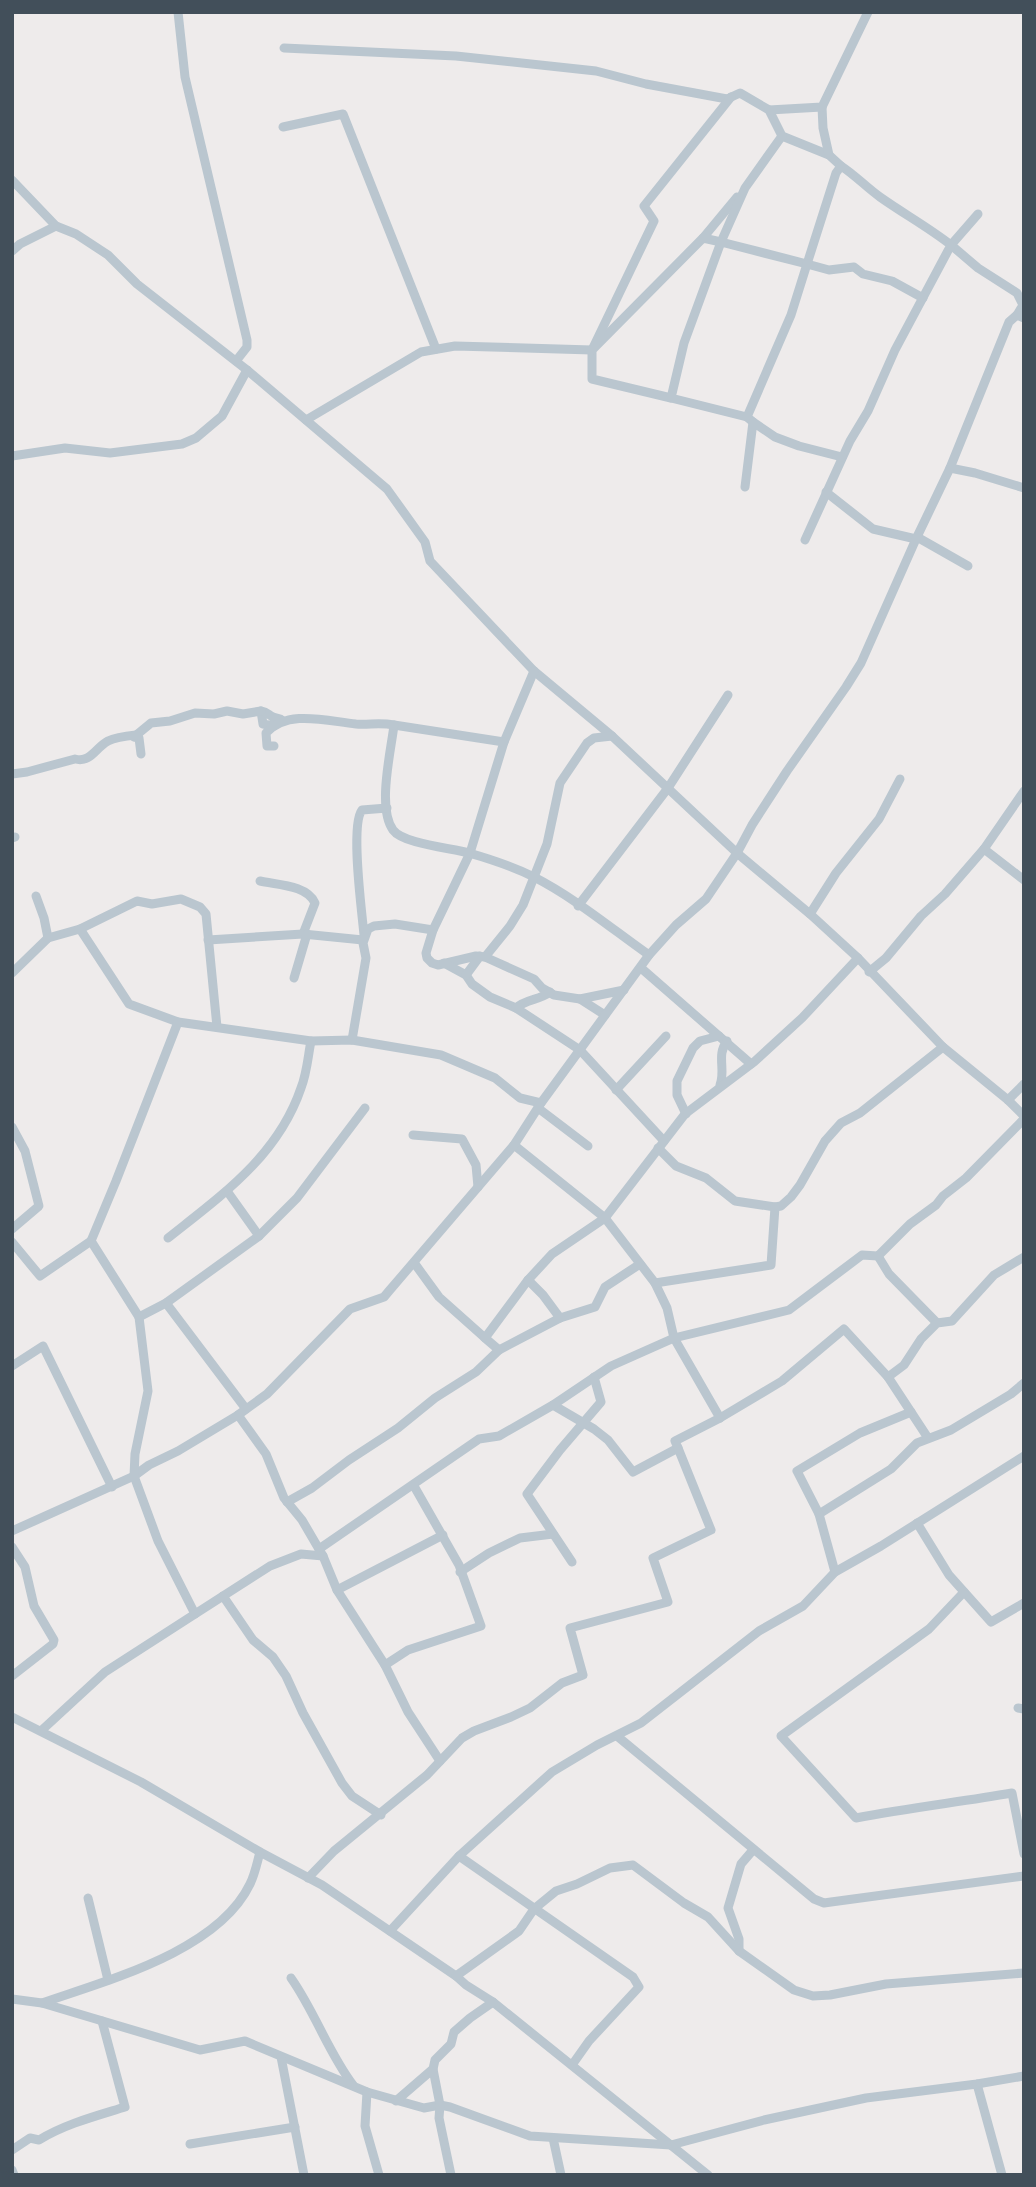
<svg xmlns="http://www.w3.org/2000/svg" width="1036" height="2187" viewBox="0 0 1036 2187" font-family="Commissioner,sans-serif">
  <rect width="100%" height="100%" fill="#eeebeb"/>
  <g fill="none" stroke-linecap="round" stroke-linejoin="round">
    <g stroke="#bac6cf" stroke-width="9">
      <path d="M178 12 185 77 247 340V347L236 361"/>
      <path d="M284 48 456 56 596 71 646 84 727 99 740 93 769 110 782 136 829 155 841 166"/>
      <path d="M822 107 823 128 829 155"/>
      <path d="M769 110 822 107 868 12"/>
      <path d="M283 127 343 114 436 349"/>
      <path d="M12 180 56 226 76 234 108 255 137 284 247 370 387 489 425 542 430 561 534 671 612 736 737 853 810 914 858 958 943 1047 1008 1100 1024 1116"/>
      <path d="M978 214 951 245 978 268 1017 293 1023 305 1017 315"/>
      <path d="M703 238 737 197"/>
      <path d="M12 251 20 244 56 226"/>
      <path d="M671 398 592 379V350L703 238 721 242 745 188 782 136"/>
      <path d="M747 417 671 398 684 343 721 242 807 264 836 173 841 166C855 175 866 187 880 197 904 214 928 227 951 245L895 350 868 411 850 441 805 540"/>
      <path d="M306 420 421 352 455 346 592 350 654 221 644 206 731 97"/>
      <path d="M753 422 747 417 791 315 807 264 829 270 854 267 863 274 892 281 923 298"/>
      <path d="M12 456 65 448 110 453 182 444 196 438 222 416 247 370"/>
      <path d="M950 468 975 473 1024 488"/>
      <path d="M745 487 753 422 775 437 799 446 842 457"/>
      <path d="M826 492 873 529 916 539"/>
      <path d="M917 537 968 566"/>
      <path d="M534 671 504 742 470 853 433 930 426 953 427 958 432 963 438 965 476 956 485 957 534 979 542 988 554 995 580 999 624 990"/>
      <path d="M274 726 263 724 261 711C268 712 268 715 273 717 278 719 279 717 283 721"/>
      <path d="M504 742 394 725C391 751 377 808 393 830 403 844 452 848 469 853 490 859 514 867 534 877 575 898 612 929 649 955"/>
      <path d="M274 746H267L266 733C288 709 326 721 356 724 370 725 379 722 394 725"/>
      <path d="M141 754 139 738 134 737 151 723 170 721 195 713 214 714 227 711 243 714 261 711"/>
      <path d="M12 774 27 772 75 759C91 763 95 748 108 741 116 737 126 736 136 735"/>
      <path d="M12 838 15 837"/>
      <path d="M984 849 1024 880"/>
      <path d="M260 881C278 885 307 885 315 903L303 934"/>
      <path d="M36 896 44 918 48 938"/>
      <path d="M578 906 668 788 728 695"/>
      <path d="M810 914 836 873 879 819 900 779"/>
      <path d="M80 929 137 901 152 904 181 899 200 907 206 914 217 1027"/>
      <path d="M364 935C362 912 350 825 362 810L387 808"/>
      <path d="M208 940 303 934 363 940"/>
      <path d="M485 957 510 926 523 905 547 844 560 783 587 743 594 738 612 736"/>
      <path d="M444 963 466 975 472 984 490 997 516 1008"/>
      <path d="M641 968 751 1064"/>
      <path d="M869 972 886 958 921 916 945 894 984 849 1024 791"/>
      <path d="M12 973 48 938 80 929 129 1004 178 1022 311 1041 352 1040 441 1055 495 1078 520 1098 541 1103"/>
      <path d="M466 975 480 956"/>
      <path d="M294 978 307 934"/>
      <path d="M550 992C540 1000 526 999 516 1008L580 1050 664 1141"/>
      <path d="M580 999 605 1015"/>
      <path d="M178 1022 116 1181 91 1241 139 1317 166 1303 259 1236 227 1191"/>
      <path d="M352 1040 366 958 363 943 368 929 374 926 395 924 433 930"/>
      <path d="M720 1085C726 1070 716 1055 727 1041"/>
      <path d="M616 1090 666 1036"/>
      <path d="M1008 1100 1024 1084"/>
      <path d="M538 1108 588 1146"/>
      <path d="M686 1114 677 1095V1081L693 1048 700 1041 719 1036"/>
      <path d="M12 1127 25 1151 39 1206 12 1229"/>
      <path d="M413 1135 462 1139 476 1165 478 1187"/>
      <path d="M514 1145 605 1218 655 1283 667 1308 674 1338 720 1418"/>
      <path d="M658 1148 676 1166 706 1178 735 1201 775 1207 781 1206 791 1197 800 1185 825 1141 841 1123 860 1113 943 1047"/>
      <path d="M259 1236 297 1198 365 1108"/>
      <path d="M168 1238C222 1195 278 1156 301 1088 307 1073 308 1056 311 1041"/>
      <path d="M12 1242 40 1276 91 1241"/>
      <path d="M878 1256 889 1274 937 1323"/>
      <path d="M415 1264 439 1297 485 1338"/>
      <path d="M655 1283 771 1265 775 1207"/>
      <path d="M166 1303 246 1409"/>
      <path d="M560 1318 595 1307 605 1287 640 1264"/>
      <path d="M499 1350 485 1338 528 1280 552 1254 605 1218 685 1114 754 1062 802 1018 858 958"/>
      <path d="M12 1366 43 1346 112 1487"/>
      <path d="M888 1377 904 1365 921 1339 937 1323 952 1321 994 1275 1024 1257"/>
      <path d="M553 1405 594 1429 608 1440 633 1472 678 1448 675 1441 720 1418 782 1381 844 1329 888 1377 928 1438"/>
      <path d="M911 1412 860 1433 797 1471 819 1514 891 1469 917 1443 951 1430 1011 1394 1024 1383"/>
      <path d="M238 1415 266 1454 284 1498 302 1520 323 1556 337 1590 385 1665 408 1712 440 1761"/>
      <path d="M287 1502 312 1488 349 1460 398 1428 435 1398 476 1372 499 1350 560 1318 543 1295 528 1280"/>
      <path d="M819 1514 835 1572"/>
      <path d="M917 1523 949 1575 991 1622 1024 1603"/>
      <path d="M12 1531 134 1476 149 1465 178 1451 238 1415 267 1394 350 1309 384 1297 389 1291 514 1145 541 1103 649 955 676 925 706 899 737 853 752 825 787 771 846 687 861 663 916 539 950 468 1009 322 1017 315 1024 318"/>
      <path d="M12 1547 25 1567 34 1606 54 1640 53 1644 12 1676"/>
      <path d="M319 1549 479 1439 499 1436 553 1405 611 1366 674 1338 789 1310 862 1255 878 1256 910 1224 936 1205 943 1196 966 1178 1024 1119"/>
      <path d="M572 1562 527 1494 560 1450 601 1402 594 1377"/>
      <path d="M460 1572 489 1553 520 1538 553 1534"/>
      <path d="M337 1590 443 1535"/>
      <path d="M964 1592 929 1629 781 1736 856 1818C908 1808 960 1802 1012 1793L1024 1854"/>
      <path d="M223 1596 253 1640 273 1657 286 1676 303 1713 342 1783 352 1796 381 1815"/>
      <path d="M195 1614 270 1566 301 1554 323 1556"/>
      <path d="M385 1665 408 1650 481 1626 459 1565 414 1486"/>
      <path d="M1018 1708 1024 1709"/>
      <path d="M12 1717 141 1782 260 1852 322 1885 456 1976 466 1985 493 2002 708 2175"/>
      <path d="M42 1730 105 1672 195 1614 158 1541 134 1476 135 1454 148 1391 139 1317"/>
      <path d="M617 1736 814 1899 824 1903 831 1902 1024 1876"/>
      <path d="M459 1856 633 1977 639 1987 589 2041 572 2065"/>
      <path d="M308 1878 334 1851 427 1775 462 1738 474 1731 511 1717 530 1708 562 1683 583 1675 570 1628 668 1602 653 1558 711 1530 678 1448"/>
      <path d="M88 1898 108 1980"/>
      <path d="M390 1931 459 1856 552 1772 597 1745 641 1723 759 1631 803 1606 835 1572 881 1546 1024 1456"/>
      <path d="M739 1951V1939L728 1908 741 1864 753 1850"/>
      <path d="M456 1976 519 1931 534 1909 556 1891 577 1884 610 1868 633 1865 684 1903 708 1917 739 1951 794 1990 813 1996 830 1995 886 1984 1024 1973"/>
      <path d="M291 1978C315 2012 328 2052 353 2085"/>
      <path d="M12 1999 42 2003 200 2050 245 2041 367 2092 424 2108 440 2105 450 2107 530 2136 671 2145 764 2120 866 2098 977 2084 1024 2076"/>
      <path d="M42 2003C108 1980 218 1951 250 1884 255 1874 257 1863 260 1852"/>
      <path d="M281 2057 304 2175"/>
      <path d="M433 2069 440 2105 439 2118 451 2175"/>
      <path d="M977 2084 1002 2175"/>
      <path d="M367 2092 365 2126 379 2175"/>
      <path d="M396 2101 433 2069 435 2060 451 2044 454 2032 470 2018 493 2002"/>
      <path d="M553 2138 561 2175"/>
      <path d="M190 2144 295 2127"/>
      <path d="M12 2150 30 2138 39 2140C65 2124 96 2116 125 2107L102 2021"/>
      <path d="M12 2170 14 2175"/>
    </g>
  </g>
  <rect width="1036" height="2187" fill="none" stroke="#424f5a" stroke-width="28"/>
</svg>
